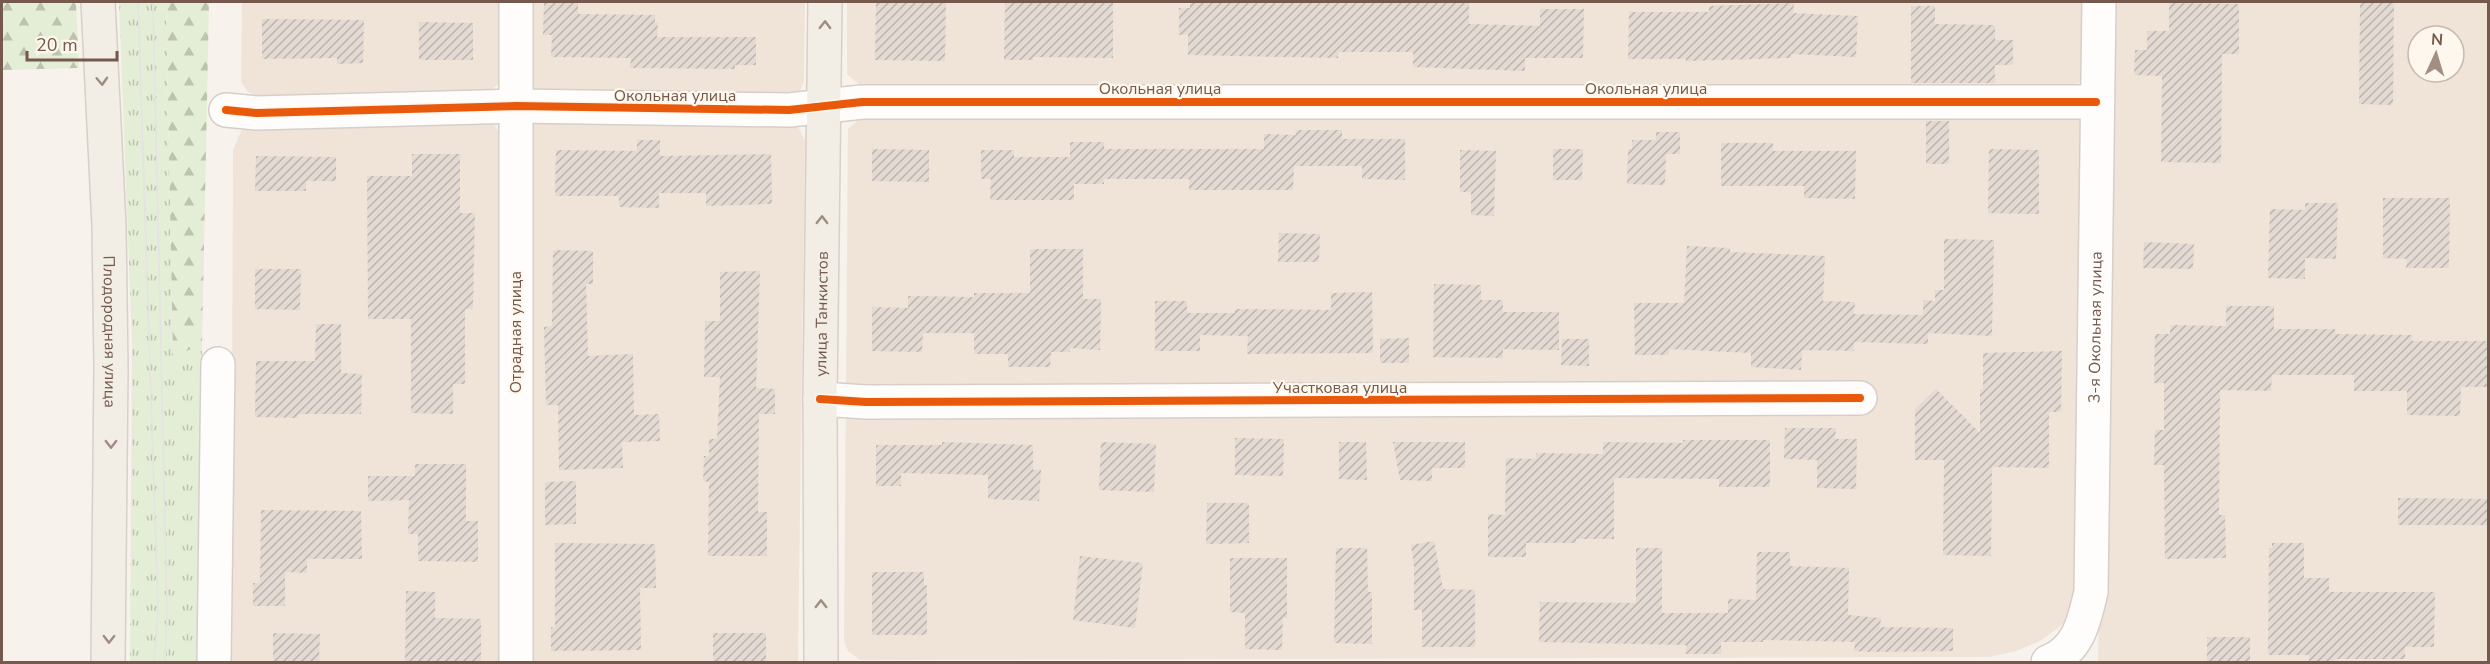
<svg xmlns="http://www.w3.org/2000/svg" width="2490" height="664" viewBox="0 0 2490 664" font-family="'Nunito Sans',sans-serif">
  <defs>
    <pattern id="grass-tufts" width="24" height="20" patternUnits="userSpaceOnUse" patternTransform="scale(1.5)"><rect width="24" height="20" fill="#e4edd6"/><path d="M3 7l-1-3M5 7V3M7 7l1-3M15 17l-1-3M17 17v-4M19 17l1-3" fill="none" stroke="#bdc3b0"/></pattern>
    <pattern id="forest-firs" width="22" height="20" patternUnits="userSpaceOnUse" patternTransform="scale(1.5)"><rect width="22" height="20" fill="#e4edd6"/><path d="M5 1l3.5 6h-7zM16 11l3.5 6h-7z" fill="#bdc3b0"/></pattern>
    <pattern id="building-hatch" width="6" height="6" patternUnits="userSpaceOnUse" patternTransform="scale(1.5)"><rect width="6" height="6" fill="#e3dad3"/><path d="M-1 1l2-2M0 6l6-6M5 7l2-2" fill="none" stroke="#bdb4ad"/></pattern>
  </defs>
  <rect width="100%" height="100%" fill="#f7f2eb"/>
  <g fill="#f0e4d9" fill-rule="evenodd">
    <path d="M242 2H503L501 82 486 94 262 98 248 92 241 82Z"/>
    <path d="M530 2H805L804 81 799 94 534 90 529 73Z"/>
    <path d="M847 2H2088L2085 79 2063 91 863 88 847 74Z"/>
    <path d="M2109 2H2488V662H2098ZM2418 36H2454V72H2418Z"/>
    <path d="M2071 112 2085 122 2074 607 2062 625 2040 641 2016 651 1989 657 860 660 848 651 844 641 848 129 863 116Z"/>
    <path d="M480 117 494 124 502 139 505 662H231L233 150 242 129 256 123Z"/>
    <path d="M546 118 784 121 798 126 805 141 798 662H524L527 130Z"/>
  </g>
  <path fill="url(#grass-tufts)" d="M119 2H166L173 356 202 345 197 662H130L132 341Z"/>
  <g fill="url(#forest-firs)">
    <path d="M2 2H76L79 68 2 70Z"/>
    <path d="M166 2H209L202 345 173 356Z"/>
  </g>
  <g fill="url(#building-hatch)">
    <path d="M544 2H578V14L655 15V23H658L657 37H756V65H735V69L630 68 631 58 551 57 552 35H543Z"/>
    <path d="M876 2H946L945 61 875 60Z"/>
    <path d="M1005 2H1113V58L1033 57V60H1004Z"/>
    <path d="M1190 2H1469V24L1540 26V9H1584L1583 58H1525V71L1413 67V52H1338V58L1188 55V34L1179 35V8H1190Z"/>
    <path d="M2360 2H2394L2393 105 2359 104Z"/>
    <path d="M1794 3 1793 13 1858 16 1856 57 1791 54V58L1686 61V59H1628L1629 12H1709V6Z"/>
    <path d="M2169 3 2239 4V54H2222L2221 163 2161 162 2162 76 2134 75 2135 50H2147V31H2169Z"/>
    <path d="M1911 6H1935V24L1995 25V40H2013V65H1995V83H1911Z"/>
    <path d="M262 19 364 20 363 63 337 64V58L262 59Z"/>
    <path d="M419 22 473 23V60H419Z"/>
    <rect x="1926" y="121" width="23" height="43"/>
    <path d="M1296 130H1342V139H1405V180L1362 179V166H1294L1293 190H1189V179H1104V184H1074V200H990L991 179H981V150H1014V157H1070V142H1104V149H1264V134L1296 135Z"/>
    <path d="M1656 132H1680V154H1666L1665 185 1627 184 1628 149H1632V140H1656Z"/>
    <path d="M637 140H660V156L771 154 772 204 706 206V193H659V208L619 207V196H555L556 150 637 151Z"/>
    <path d="M1721 143H1773V151H1856L1855 199 1804 198V186H1721Z"/>
    <path d="M872 149 929 150V182L872 181Z"/>
    <path d="M1553 149H1583L1582 180H1553Z"/>
    <path d="M1989 149 2039 150V214L1988 213Z"/>
    <path d="M1460 150 1496 151 1494 216 1471 215V192H1460Z"/>
    <path d="M412 154H460V213H475L473 309H465V384H453V414L411 413V319H368L367 176H412Z"/>
    <path d="M256 156 336 157V181H306V191H255Z"/>
    <path d="M2383 198H2450L2449 268H2406L2407 259 2383 258Z"/>
    <path d="M2305 203H2338L2336 259 2305 258V279L2268 278 2270 209 2305 210Z"/>
    <path d="M1279 233 1320 234 1319 262H1278Z"/>
    <path d="M1944 239 1994 240 1992 336 1928 333V344L1854 342V351L1802 350 1801 370 1751 367V353L1669 349V355H1635L1634 303H1684L1687 246 1730 248V252L1825 256 1823 301 1855 302 1854 314 1923 315V300L1935 301V290H1944Z"/>
    <path d="M2144 242 2194 244 2193 269 2143 268Z"/>
    <path d="M1030 249H1083V299H1101L1100 350 1070 348V352H1051L1050 367H1008V354H974V333H923L922 352 872 351V307L908 308V296L974 297V293H1030Z"/>
    <path d="M553 250 593 251V284H586L588 356 633 354 634 415 659 414 660 441 622 442 623 468 559 470 558 405H546L544 327 552 326Z"/>
    <path d="M255 269H301L300 310 255 309Z"/>
    <path d="M760 271 756 388 775 389V414H759L758 512H767V556H708L709 482 703 481 704 456H709V439H717L720 377H704L705 321H720V272Z"/>
    <path d="M1434 284 1481 285V300H1503V312H1559V350L1503 349V358L1433 357Z"/>
    <path d="M1372 292 1373 353 1247 354 1248 336 1200 335V351H1155V301H1187V313H1235V309L1331 310V293Z"/>
    <path d="M2226 306H2274V329H2335V334L2412 335V341H2488V387H2461L2460 416 2407 415V391H2354V375H2272L2271 391 2220 390 2219 515H2225L2226 558 2165 559 2164 465H2154L2155 430H2164V383H2154L2155 334H2170V325L2226 326Z"/>
    <path d="M316 324H341V373L362 374 361 414H298V418L255 417 256 361H315Z"/>
    <path d="M1409 338V363H1380V339Z"/>
    <path d="M1562 339H1589V366L1561 365Z"/>
    <path d="M2062 351 2061 412H2049V468L1992 467 1991 556 1943 555 1944 460H1915V409L1936 389 1980 433V389H1983V353Z"/>
    <path d="M1785 428H1836L1835 439H1857L1856 489 1817 488V460L1784 459Z"/>
    <path d="M1235 438 1284 439 1283 476 1235 475Z"/>
    <path d="M1683 440H1770V487H1719V479L1614 478V539H1576V543H1526V557H1488V514L1505 515 1506 458 1536 459V453L1603 454V442L1683 443Z"/>
    <path d="M942 442 1033 445V470H1041L1039 501 988 499V475L901 473V486H876V445H942Z"/>
    <path d="M1101 442 1156 444 1154 492 1099 490Z"/>
    <path d="M1339 442H1366L1367 480 1339 479Z"/>
    <path d="M1393 442H1465V468H1432V481L1400 480Z"/>
    <path d="M415 464H466V521H478V562L418 561V534H408L409 500 368 501V476H415Z"/>
    <path d="M576 481V524L545 525V482Z"/>
    <path d="M2398 498 2488 499V525H2398Z"/>
    <path d="M1207 503H1249V543L1206 544Z"/>
    <path d="M261 510 361 511 362 559H307V573L285 572V606H253V583H260Z"/>
    <path d="M1434 541 1443 589 1475 590V647H1422V610H1414V567L1411 545Z"/>
    <path d="M555 543 655 544 656 588H640L641 650 551 651V627L555 628Z"/>
    <path d="M2272 543H2304V578H2329V592H2435L2434 647H2405V659H2335V663H2309V655H2268L2269 548H2272Z"/>
    <path d="M1336 548H1367L1368 592H1372V644L1334 643Z"/>
    <path d="M1636 548H1662V613H1728V599L1756 600 1757 552H1790V566L1849 568 1848 615 1881 618 1880 627 1953 628V651L1870 652 1854 651 1855 642 1763 640V642H1721V654H1686V645L1539 642 1540 602 1636 603Z"/>
    <path d="M1080 556 1143 563 1135 628 1073 620Z"/>
    <path d="M1230 558H1287V618H1283L1282 650 1245 649V613L1230 612Z"/>
    <path d="M872 572H924V586L927 585V635H872Z"/>
    <path d="M406 591 435 592V618L481 619V663H405Z"/>
    <path d="M273 633 320 634 319 663H273Z"/>
    <rect x="713" y="633" width="53" height="30"/>
    <rect x="2207" y="637" width="43" height="26"/>
  </g>
  <g fill="none" stroke-linecap="round" stroke-linejoin="round">
    <defs>
      <g id="minor">
        <path d="M226 110 257 113 517 106 789 110 862 102H2096"/>
        <path d="M820 399 866 402 1860 398"/>
        <path d="M214 662 218 364"/>
        <path d="M516 662V2"/>
        <path id="s1" d="M2048 662C2079 650 2084 621 2091 592L2099 2"/>
      </g>
      <g id="major">
        <path id="s2" d="M98 2 109 226 111 368 108 662"/>
        <path id="s3" d="M821 662 820 399 825 2"/>
      </g>
    </defs>
    <use href="#minor" stroke="#d6cfc9" stroke-width="36"/>
    <use href="#major" stroke="#d8cfca" stroke-width="36"/>
    <use href="#minor" stroke="#fefdfc" stroke-width="33"/>
    <use href="#major" stroke="#f2ede5" stroke-width="33"/>
    <g stroke="#e4e2e5" stroke-width="1.5">
      <path d="M138 2 158 610 154 662"/>
      <path d="M153 2 167 611 165 662"/>
    </g>
    <defs>
      <g id="cycleway">
        <path d="M226 110 257 113 517 106 789 110 862 102H2096"/>
        <path d="M820 399 866 402 1860 398"/>
      </g>
    </defs>
    <use href="#cycleway" stroke="#fef7ed" stroke-width="11"/>
    <use href="#cycleway" stroke="#e8590c" stroke-width="8"/>
  </g>
  <defs><path id="oneway-chevron" d="M-2-3.5L2.5 0L-2 3.5" fill="none" stroke-width="1.6" stroke-linecap="round" stroke-linejoin="round" transform="scale(1.5)"/></defs>
  <g stroke="#a08d82">
    <use href="#oneway-chevron" transform="translate(825 25) rotate(-89)"/>
    <use href="#oneway-chevron" transform="translate(102 81) rotate(87)"/>
    <use href="#oneway-chevron" transform="translate(822 220) rotate(-89)"/>
    <use href="#oneway-chevron" transform="translate(111 444) rotate(90)"/>
    <use href="#oneway-chevron" transform="translate(821 604) rotate(-90)"/>
    <use href="#oneway-chevron" transform="translate(109 639) rotate(91)"/>
  </g>
  <g text-anchor="middle" stroke-width="4.5" stroke-linejoin="round" paint-order="stroke">
    <g font-size="16" fill="#74594c" stroke="#fef7ed">
      <text x="1160" y="94">Окольная улица</text>
      <text x="1646" y="94">Окольная улица</text>
      <text x="675" y="101">Окольная улица</text>
      <text dy="6" stroke="none"><textPath href="#s3" startOffset="348">улица Танкистов</textPath></text>
      <text dy="6" stroke="none"><textPath href="#s1" startOffset="351">3-я Окольная улица</textPath></text>
      <text dy="6" stroke="none"><textPath href="#s2" startOffset="330">Плодородная улица</textPath></text>
      <text transform="translate(515 332) rotate(-90)" y="6">Отрадная улица</text>
      <text x="1340" y="393">Участковая улица</text>
    </g>
  </g>
  <rect width="2490" height="664" fill="none" stroke="#74594c" stroke-width="6"/>
  <g transform="translate(2436 54) rotate(4)"><circle r="28" fill="#fef7ed" stroke="#c7b8ad" stroke-width="1.5"/>
  <path d="M0-4.5L10 22L0 15L-10 22Z" fill="#a28f84"/>
  <text y="-9" font-size="16" font-weight="bold" text-anchor="middle" fill="#74594c">N</text>
  </g>
  <path d="M27 51v9h90v-9" fill="none" stroke="#74594c" stroke-width="3"/>
  <text x="36" y="51" font-size="18" fill="#74594c" stroke="#fef7ed" stroke-width="4.5" paint-order="stroke">20 m</text>
</svg>
